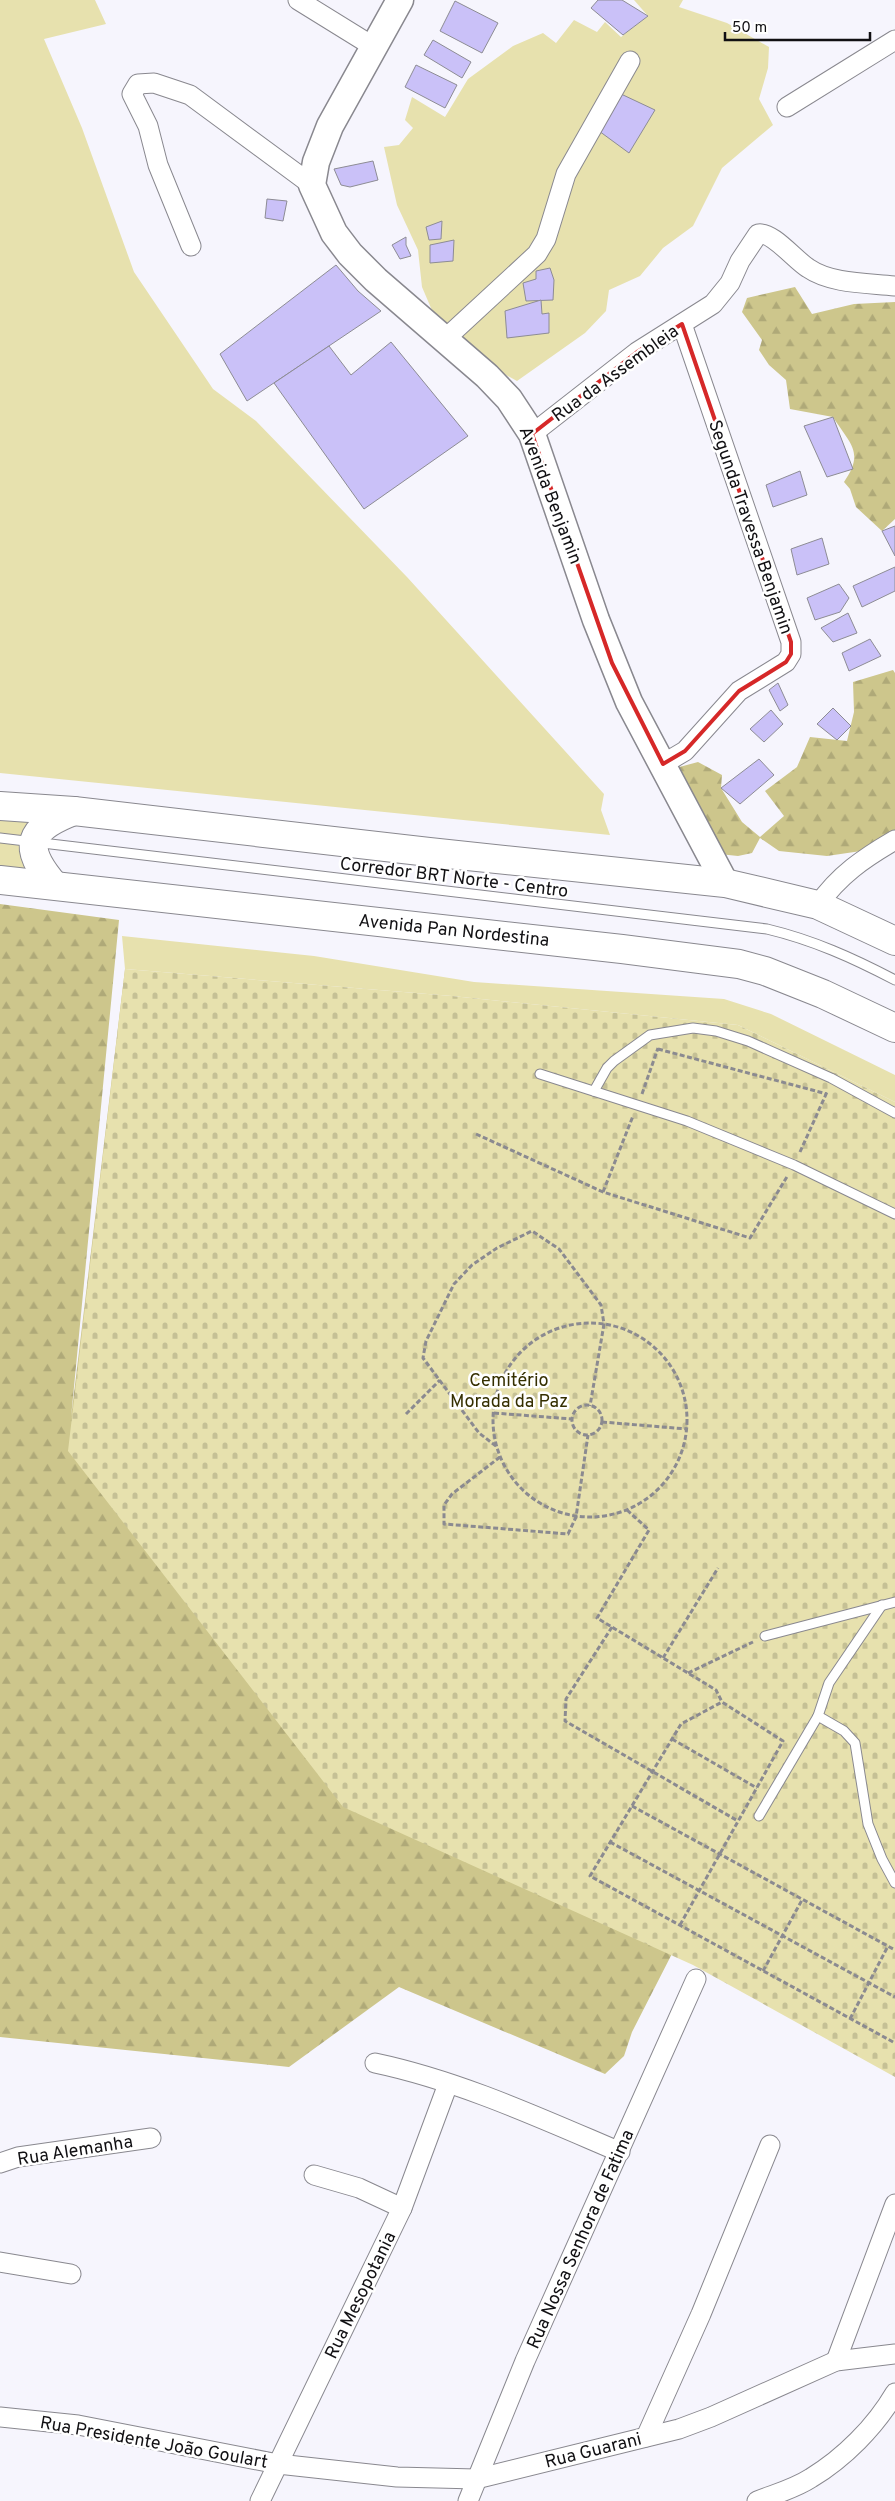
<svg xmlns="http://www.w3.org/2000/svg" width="895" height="2501" viewBox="0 0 895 2501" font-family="Overpass,sans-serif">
  <defs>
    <pattern id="forest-firs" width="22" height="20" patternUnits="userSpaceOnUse" patternTransform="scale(1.25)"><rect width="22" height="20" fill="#cdc68c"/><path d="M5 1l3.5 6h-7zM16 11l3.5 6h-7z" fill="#afa978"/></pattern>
    <pattern id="cemetery-stones" width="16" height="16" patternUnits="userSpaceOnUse" patternTransform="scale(1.25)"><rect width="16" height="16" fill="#e7e1ae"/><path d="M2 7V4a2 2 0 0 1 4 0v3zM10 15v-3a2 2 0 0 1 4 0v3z" fill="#c5c095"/></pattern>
  </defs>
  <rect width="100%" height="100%" fill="#f6f5fd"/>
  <g fill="#e7e1ae">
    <path d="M0 0H95L106 24 44 39 82 128 134 272 213 389 256 421 407 577 604 794 601 810 610 835 0 773Z"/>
    <path d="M634 0H683L679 7 727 23 769 47 768 68 759 99 773 125 722 168 693 226 663 248 640 276 609 290 606 311 585 333 517 381 488 365 434 315 422 287 418 250 397 205 384 147 399 145 413 128 405 120 412 97 445 117 468 79 513 46 543 33 556 43 574 20 597 32 605 22 621 37 648 16Z"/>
    <path d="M0 806 52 819 39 866 0 880Z"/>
    <path d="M122 936 314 956 474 982 724 999 771 1014 895 1075V1102L738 1025 452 996 125 969Z"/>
  </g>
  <g fill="url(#forest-firs)">
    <path d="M795 287 812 314 854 304 895 302V519L882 531 856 507 850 489 844 482C865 452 850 444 833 417L790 409 786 380 769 365 759 350 762 340 742 312 747 298Z"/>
    <path d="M893 670 895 673V831L861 851 827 856 779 851 760 838 752 853 738 856 719 854 672 769 698 762 722 775 721 788 742 822 760 837 784 816 765 791 797 767 810 737 847 741 854 712 853 682Z"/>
    <path d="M0 904 119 920 71 1418 125 969 678 1942 632 2032 624 2056 605 2074 399 1987 289 2067 0 2037Z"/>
  </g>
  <path fill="url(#cemetery-stones)" d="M125 969 452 996 738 1025 895 1102V2077L693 1965 343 1807 68 1451Z"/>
  <g fill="#cac1f8" stroke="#8d8c94">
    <path d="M598 0H622L648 16 623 35 591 8Z"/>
    <path d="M455 1 498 23 482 53 440 31Z"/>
    <path d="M433 40 471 62 462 78 424 55Z"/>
    <path d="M416 65 457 85 445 108 405 87Z"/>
    <path d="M621 94 655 110 629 153 599 131Z"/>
    <path d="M373 161 378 180 350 187 341 185 334 169Z"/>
    <path d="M267 199 287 201 283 221 265 218Z"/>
    <path d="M442 221 441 239 429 240 426 227Z"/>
    <path d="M406 237V245L411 256 400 259 392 245Z"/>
    <path d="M454 240 453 261 430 263V245Z"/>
    <path d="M336 265 358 291 381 311 247 401 220 354Z"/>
    <path d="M550 268 554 280 553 300 526 301 523 283 536 279V271Z"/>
    <path d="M541 300 542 314 549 313V333L507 338 505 311Z"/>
    <path d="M391 342 468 436 364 509 274 383 329 346 351 375Z"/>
    <path d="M833 417 853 469 827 477 804 426Z"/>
    <path d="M800 471 807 495 773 507 766 485Z"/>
    <path d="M895 526V556L882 531Z"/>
    <path d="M822 538 829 564 797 575 791 549Z"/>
    <path d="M895 567V591L862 607 853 586Z"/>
    <path d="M839 584 849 598 840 612 815 620 807 598Z"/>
    <path d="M848 613 857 633 833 642 821 628Z"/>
    <path d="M870 639 881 656 849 671 842 653Z"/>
    <path d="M778 683 788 705 780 711 769 690Z"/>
    <path d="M833 708 851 726 837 740 817 724Z"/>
    <path d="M771 710 783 724 764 742 750 729Z"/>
    <path d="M759 759 774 775 740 804 721 788Z"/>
  </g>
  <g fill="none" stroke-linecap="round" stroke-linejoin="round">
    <defs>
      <g id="lane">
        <path d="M0 838 767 929C813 940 853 958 895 980"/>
        <path d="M540 1074 687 1121 794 1165 895 1214"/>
        <path d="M594 1091 607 1068 614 1061 650 1035 693 1028 716 1031 748 1041 831 1078 895 1113"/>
        <path d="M882 1605 829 1683 818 1716 844 1731 855 1743 868 1824 882 1859 895 1883"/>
        <path d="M765 1636 895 1602"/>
        <path d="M759 1816 818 1716"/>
      </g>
      <g id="street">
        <path d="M298 0 374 47"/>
        <path d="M787 107 895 40"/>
        <path d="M191 246 158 165 148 126 132 94 138 84 154 83 190 95 312 185"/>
        <path d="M444 340 537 254 546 239 566 174 630 61"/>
        <path d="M532 434 637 352 713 304 730 283 740 261 758 234C772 231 795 260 808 268 831 284 868 283 895 286"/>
        <path d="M663 764 685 751 739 691 786 662 791 654V642L682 324"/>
        <path d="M818 905C839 875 864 858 895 840"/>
        <path d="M375 2063C460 2081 540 2118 620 2152"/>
        <path d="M0 2163 18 2157 151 2138"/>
        <path d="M314 2175 359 2188 402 2208"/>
        <path d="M0 2262 71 2274"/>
        <path d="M836 2361 895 2204"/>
        <path d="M0 2417 78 2425 278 2464 397 2477 476 2479 679 2429 711 2417 836 2361 895 2354"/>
        <path d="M646 2437 701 2314 770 2145"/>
        <path d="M260 2501 402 2208 448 2084"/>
        <path d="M468 2501 525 2361 696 1979"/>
        <path d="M757 2501C775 2494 794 2489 811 2478 844 2458 875 2427 895 2393"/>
      </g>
      <path id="secondary" d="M400 0 330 126 316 162 312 185 334 233 350 254 376 280 487 376 509 399 532 434 596 620 629 702 725 883"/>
      <g id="highway">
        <path d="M0 806 74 811 429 852 725 883 818 905 895 941"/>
        <path d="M0 880 622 949 739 964 765 971 823 994 895 1028"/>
        <path d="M54 885C22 847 27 829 74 811"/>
      </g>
    </defs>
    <use href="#lane" stroke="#89888f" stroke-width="11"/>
    <use href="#street" stroke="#89888f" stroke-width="21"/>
    <use href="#secondary" stroke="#89888f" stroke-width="29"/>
    <use href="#highway" stroke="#89888f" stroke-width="30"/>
    <g stroke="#8b8a90" stroke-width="3" stroke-dasharray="5 2.5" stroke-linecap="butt">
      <path d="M658 1049 827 1094"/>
      <path d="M642 1094 658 1048"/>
      <path d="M476 1134 603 1192 750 1238 788 1175"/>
      <path d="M800 1152 827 1092"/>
      <path d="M603 1192 633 1116"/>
      <circle cx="590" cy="1420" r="97"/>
      <circle cx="587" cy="1420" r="15"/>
      <path d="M494 1413 572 1419"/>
      <path d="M406 1414 440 1380"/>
      <path d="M602 1422 687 1429"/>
      <path d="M496 1446 479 1433 423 1358 426 1341 454 1284 472 1265 497 1248 532 1231 559 1249 601 1305 604 1324 590 1406"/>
      <path d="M500 1457 452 1494 444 1505V1524L568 1534 576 1517 588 1435"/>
      <path d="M627 1510 649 1530 597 1618 716 1690 722 1702"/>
      <path d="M612 1627 566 1699 565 1721 738 1821"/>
      <path d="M663 1658 718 1568"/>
      <path d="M688 1673 753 1642"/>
      <path d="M672 1739 757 1788"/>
      <path d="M632 1806 895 1950"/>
      <path d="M610 1842 895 1997"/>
      <path d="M680 1925 783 1741 722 1702 681 1724 590 1876 895 2043"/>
      <path d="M763 1971 802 1900"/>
      <path d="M850 2019 888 1946"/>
    </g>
    <use href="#lane" stroke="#fff" stroke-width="9"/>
    <use href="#street" stroke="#fff" stroke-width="19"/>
    <use href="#secondary" stroke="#fff" stroke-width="26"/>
    <use href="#highway" stroke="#fff" stroke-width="28"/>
  </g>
  <path fill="none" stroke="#d62828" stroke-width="4" stroke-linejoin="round" d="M682 324 791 642V654L786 662 739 691 685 751 663 764 612 663 532 434 637 352Z"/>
  <g text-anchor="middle" stroke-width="5" stroke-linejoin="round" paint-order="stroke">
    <g font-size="18" fill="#111013" stroke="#fff">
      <text transform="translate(615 373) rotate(-36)" y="6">Rua da Assembleia</text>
      <text transform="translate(551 495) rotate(69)" y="6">Avenida Benjamin</text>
      <text transform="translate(751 527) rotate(71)" y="6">Segunda Travessa Benjamin</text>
      <text transform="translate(454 877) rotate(7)" y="6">Corredor BRT Norte - Centro</text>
      <text transform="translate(454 930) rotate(6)" y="6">Avenida Pan Nordestina</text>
      <text transform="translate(75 2150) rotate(-9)" y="6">Rua Alemanha</text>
      <text transform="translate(580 2239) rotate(-66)" y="6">Rua Nossa Senhora de Fatima</text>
      <text transform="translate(360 2295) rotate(-64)" y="6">Rua Mesopotania</text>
      <text transform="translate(154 2442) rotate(10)" y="6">Rua Presidente João Goulart</text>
      <text transform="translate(593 2450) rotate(-14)" y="6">Rua Guarani</text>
    </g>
    <g font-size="18" fill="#352f00" stroke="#fff">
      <text x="509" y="1386">Cemitério<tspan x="509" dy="21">Morada da Paz</tspan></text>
    </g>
  </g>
  <path d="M725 32v8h145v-8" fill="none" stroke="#111013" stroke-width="2.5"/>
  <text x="732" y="32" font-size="15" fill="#111013" stroke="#ffffff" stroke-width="4" paint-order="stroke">50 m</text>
</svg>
